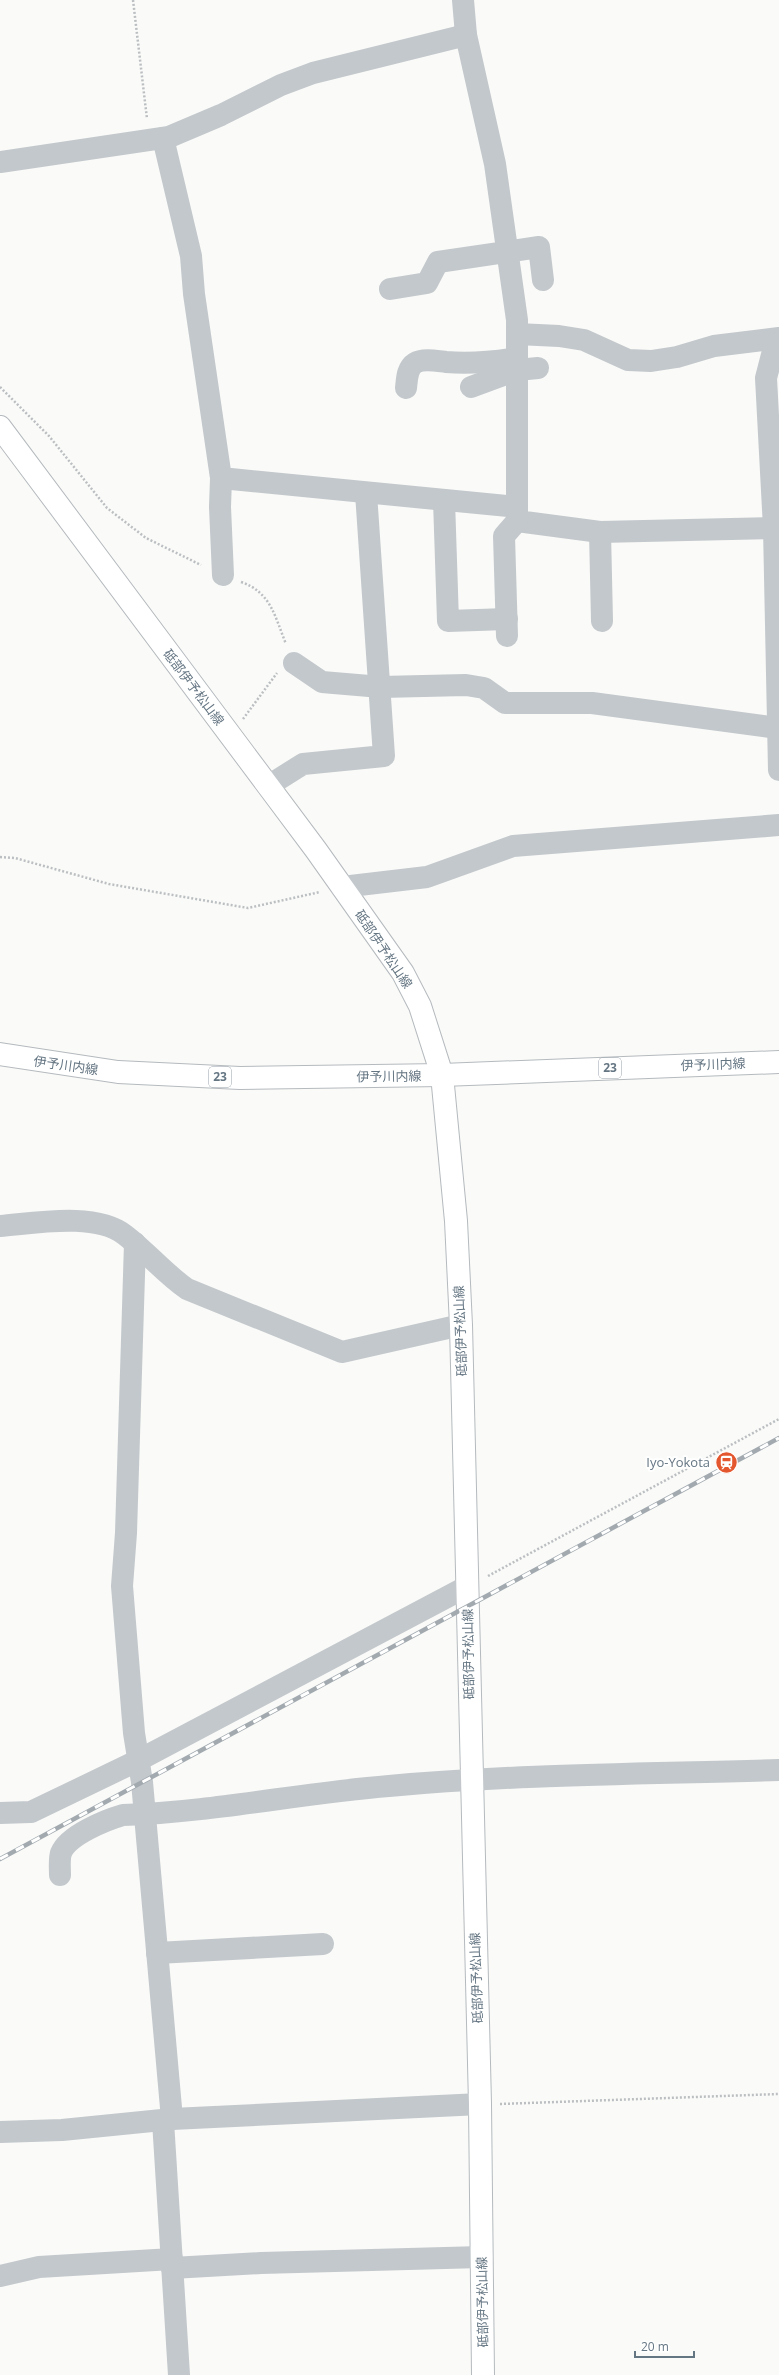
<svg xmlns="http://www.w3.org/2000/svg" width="779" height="2375" viewBox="0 0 779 2375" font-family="'Open Sans','Noto Sans JP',sans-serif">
  <rect width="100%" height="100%" fill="#fafaf8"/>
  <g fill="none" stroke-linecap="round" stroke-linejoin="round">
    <defs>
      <g id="major">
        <path d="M0 427 316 850 403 973 420 1006 442 1075 456 1221 461 1325 480 2104 483 2375"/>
        <path d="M0 1054 118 1072 240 1078 442 1075 779 1062"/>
      </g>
    </defs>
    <use href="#major" stroke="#b5babe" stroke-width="24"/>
    <g stroke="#bbbfc2" stroke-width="2.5" stroke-dasharray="2 2" stroke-linecap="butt">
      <path d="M133 0 147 119"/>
      <path d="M0 387 49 436 107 508 146 538 201 565"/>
      <path d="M241 582C271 592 275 617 286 644"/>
      <path d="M243 719 277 673"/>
      <path d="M0 857 15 858 109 884 248 908 320 892"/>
      <path d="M488 1576 779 1419"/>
      <path d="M500 2104 779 2094"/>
    </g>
    <g stroke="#c3c8cc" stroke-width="22">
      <path d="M463 0 466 35 495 164 517 320V521L600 532 774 528"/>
      <path d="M163 138 191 256 194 294 221 478 517 507"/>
      <path d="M0 162 169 137 221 115 281 85 313 73 466 35"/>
      <path d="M390 289 427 283 438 262 539 247 543 280"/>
      <path d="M517 334 559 336 584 340 628 360 651 361 677 357 714 346 779 338"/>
      <path d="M779 340 774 347 766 378 774 528 779 770"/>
      <path d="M471 387 517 370 538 368"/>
      <path d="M406 388C407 379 407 368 415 363 423 358 437 361 446 362 470 364 493 362 517 358"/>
      <path d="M221 478 220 507 223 575"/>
      <path d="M444 500 448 621 507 619"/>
      <path d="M600 532 602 621"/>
      <path d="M507 636 504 536 517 521"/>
      <path d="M294 663 322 682 381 687 466 685 484 688 505 703H592L778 728"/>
      <path d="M268 786 303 764 384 756 366 493"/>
      <path d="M342 887 427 877 513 846 779 825"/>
      <path d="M0 1226C36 1223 96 1212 125 1235 147 1252 164 1273 187 1289L342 1352 461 1325"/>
      <path d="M135 1243 126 1533 122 1586 134 1733 142 1782 172 2119"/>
      <path d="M0 1813 31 1812 139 1760 466 1587"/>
      <path d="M60 1875C60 1869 59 1859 61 1853 68 1835 106 1820 123 1815 213 1812 301 1793 389 1786 519 1774 649 1774 779 1770"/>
      <path d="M157 1953 323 1944"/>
      <path d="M163 2121 179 2375"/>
      <path d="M0 2132 62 2130 172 2119 480 2104"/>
      <path d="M172 2268 261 2263 482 2257"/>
      <path d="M0 2276 39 2267 172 2259"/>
    </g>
    <use href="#major" stroke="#fff" stroke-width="22"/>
    <defs>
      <path id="rail" d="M0 1859 779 1438"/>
    </defs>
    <use href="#rail" stroke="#a2aab0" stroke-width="4.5"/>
    <use href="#rail" stroke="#fff" stroke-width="3" stroke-dasharray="9" stroke-linecap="butt"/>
  </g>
  <defs>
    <symbol id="station-disc" viewBox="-11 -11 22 22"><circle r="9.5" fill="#e4572e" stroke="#fff"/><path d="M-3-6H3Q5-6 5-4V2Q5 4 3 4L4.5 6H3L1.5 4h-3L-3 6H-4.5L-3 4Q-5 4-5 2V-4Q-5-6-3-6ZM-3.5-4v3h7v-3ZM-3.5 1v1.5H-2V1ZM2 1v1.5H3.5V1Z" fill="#fff"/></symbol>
  </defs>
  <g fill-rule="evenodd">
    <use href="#station-disc" x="714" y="1450" width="25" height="25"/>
  </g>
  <g text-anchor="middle" stroke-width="4" stroke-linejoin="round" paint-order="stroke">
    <g fill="#fff" stroke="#939fa8" stroke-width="1">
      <rect x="599" y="1058" width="22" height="20" rx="3"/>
      <rect x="209" y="1067" width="22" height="20" rx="3"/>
    </g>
    <g font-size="12" font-weight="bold" fill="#657683">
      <text x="610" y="1072">23</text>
      <text x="220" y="1081">23</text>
    </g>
    <g font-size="13" fill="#657683" stroke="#fff">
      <text transform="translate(194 687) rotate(53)" y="5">砥部伊予松山線</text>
      <text transform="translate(384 949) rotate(56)" y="5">砥部伊予松山線</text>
      <text transform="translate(713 1064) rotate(-2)" y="5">伊予川内線</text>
      <text transform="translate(66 1065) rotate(8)" y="5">伊予川内線</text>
      <text transform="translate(389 1076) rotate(-1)" y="5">伊予川内線</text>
      <text transform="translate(460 1331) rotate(-92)" y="5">砥部伊予松山線</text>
      <text transform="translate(468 1654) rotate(-91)" y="5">砥部伊予松山線</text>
      <text transform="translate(476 1978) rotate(-92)" y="5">砥部伊予松山線</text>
      <text transform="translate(482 2302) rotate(-91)" y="5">砥部伊予松山線</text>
    </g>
    <g font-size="13" fill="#657683" stroke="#fff" text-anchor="end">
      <text x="710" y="1467">Iyo-Yokota</text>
    </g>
  </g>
  <path d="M635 2351v6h59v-6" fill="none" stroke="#657683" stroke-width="2"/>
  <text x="641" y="2351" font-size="12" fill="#657683" stroke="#ffffff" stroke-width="3" paint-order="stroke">20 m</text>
</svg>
